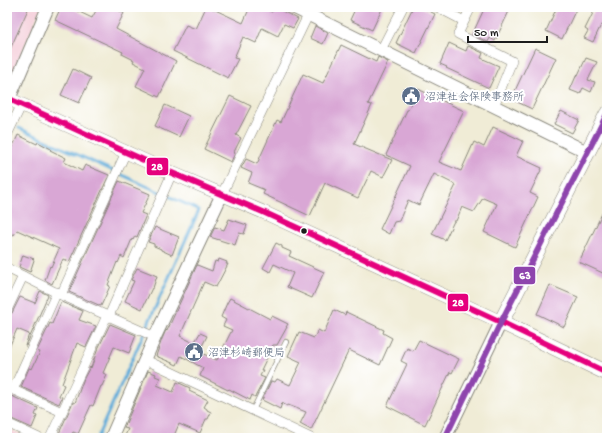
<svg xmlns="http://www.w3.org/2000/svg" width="614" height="445" viewBox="0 0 614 445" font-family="'Gochi Hand','Klee One',sans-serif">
  <rect width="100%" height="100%" fill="#fff"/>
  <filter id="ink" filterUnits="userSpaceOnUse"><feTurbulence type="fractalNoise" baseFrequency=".025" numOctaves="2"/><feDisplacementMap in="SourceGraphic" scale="8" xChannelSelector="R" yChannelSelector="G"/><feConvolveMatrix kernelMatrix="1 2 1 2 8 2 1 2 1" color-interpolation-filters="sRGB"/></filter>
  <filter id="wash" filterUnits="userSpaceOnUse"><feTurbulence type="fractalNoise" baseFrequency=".012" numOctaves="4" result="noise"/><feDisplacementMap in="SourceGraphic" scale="16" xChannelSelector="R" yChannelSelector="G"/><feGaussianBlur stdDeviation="0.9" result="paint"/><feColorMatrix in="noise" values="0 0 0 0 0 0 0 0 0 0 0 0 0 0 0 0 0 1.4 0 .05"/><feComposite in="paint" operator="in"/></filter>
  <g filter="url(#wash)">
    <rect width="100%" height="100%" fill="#f0ecd6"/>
    <g fill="#f5cfda">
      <path d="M7 7H41L13 74 7 76Z"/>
      <path d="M7 428 29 438H7Z"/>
    </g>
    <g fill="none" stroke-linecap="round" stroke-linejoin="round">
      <path stroke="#62adda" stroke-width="3" d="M19 128 199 210 97 438"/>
    </g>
    <g id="blocks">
      <g fill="#d9a7d5">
        <path d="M7 7H29L7 56Z"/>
        <path d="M61 7H69L92 18 98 7H111L124 13 116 29 176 61 159 97 136 86 145 68 133 62 134 60 122 54 123 52 55 20Z"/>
        <path d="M206 7H209L243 23 250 7H261L272 12 274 7 298 19 293 28 284 24 278 36 262 28 256 43 243 37 234 58 238 59 228 78 173 51 186 25 196 29Z"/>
        <path d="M356 7H383L372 30 350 20Z"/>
        <path d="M413 7H421L435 14 416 53 396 43Z"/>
        <path d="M485 7H511L495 41 490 38 488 42 472 35Z"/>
        <path d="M557 7H577L562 39 546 31Z"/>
        <path d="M596 7H599L607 11V28L601 25 593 42 584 38 588 31 585 29Z"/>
        <path d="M315 26 328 33 323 44 310 38Z"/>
        <path d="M449 43 466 51 468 46 483 53 481 58 499 66 489 88 446 68 447 67 440 64Z"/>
        <path d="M341 45 376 62 378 57 388 62 368 104 372 105 354 144 392 160 383 177 371 171 358 198 325 183 310 216 263 194 265 190 248 183 252 173 241 168 246 159 257 164 277 120 281 122 303 74 323 83Z"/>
        <path d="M535 48 556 58 532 109 513 100 514 98 512 97Z"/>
        <path d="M586 58 597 62 588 80 595 82 591 92 583 88 580 94 570 90 577 74 578 75Z"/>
        <path d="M73 69 91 78 79 103 61 95Z"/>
        <path d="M418 89 464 111 439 162 461 171 474 142 484 147 493 127 523 141 516 156 542 168 530 193 538 197 515 247 484 232 497 204 483 198 474 212 462 207 456 221H454L445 240 432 234 456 185 434 174 419 205 408 200 399 221 394 222 389 234 380 229 410 166 386 155 407 110H408Z"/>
        <path d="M230 96 251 106 236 135 241 138 234 152 235 153 231 162 204 149Z"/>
        <path d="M165 105 189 116 179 137 155 126Z"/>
        <path d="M561 111 579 120 572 133 554 124Z"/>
        <path d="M18 135 37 144 38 142 51 149 50 150 66 158 64 162 82 171 85 165 109 175 69 262 63 259 52 284 45 280 50 266 51 267 59 249 17 230 14 235 7 232V164L10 158 8 157Z"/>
        <path d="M119 181 150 194 141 213 146 215 137 237 135 236 133 240 132 239 124 258 121 256 118 263 117 262 108 285 110 286 101 306 69 292Z"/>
        <path d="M607 203V275L579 262Z"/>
        <path d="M229 219 247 225 244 234 239 233 235 245 210 237 215 227 224 230Z"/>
        <path d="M155 227 179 237 172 255 161 250V249L154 246V244L148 242Z"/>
        <path d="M276 243 282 246V248L291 252 289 256 324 272 312 298 287 287 293 273 274 264 270 272 263 268Z"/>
        <path d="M23 255 34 259H33L34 260 30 272 19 267Z"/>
        <path d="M219 259 227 262 226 264H228L216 287 204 282 180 336 194 343 200 333 207 336 199 352 217 360 232 330 223 326 226 320 221 317 227 303 230 298 270 319 272 316 288 324 286 327H287L277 345H273L261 370H263L260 376 265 378 255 397 252 395 250 400 229 389 228 390 200 376 203 368 181 356 177 365 156 356 162 339 166 330 167 331 197 265 212 271 215 261 218 262Z"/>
        <path d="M137 268 157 276 153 288H152L142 309 125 301 134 281 131 280Z"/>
        <path d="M550 285 578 297 564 327 537 314Z"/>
        <path d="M40 291 48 295 26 346H25L29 334 17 329 7 352V316L10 315 12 313 20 297 35 303Z"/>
        <path d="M61 302 83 311 79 320 96 326 86 347 77 343 62 384 64 385 59 396 62 397 59 404 21 387 29 368 32 369 40 352 37 351 50 323 52 324Z"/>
        <path d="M334 310 345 315 346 312 384 330 383 333 392 338 380 365 349 350 311 430 300 424 306 412 288 405 287 406 282 403 280 409 262 400 271 381 275 382 277 379 290 385 301 362 288 356 299 332 314 338 318 330 324 333Z"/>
        <path d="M110 324 136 335 129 353 114 347 103 373 107 375 102 386H101L93 406 91 405 78 434 73 432 70 438H57L73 402 75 403 84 378 90 367 91 368 97 351Z"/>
        <path d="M419 340 459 359 452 373 450 372 425 425 387 406 407 364 401 361 407 348 413 351Z"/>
        <path d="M148 371 156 374 155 376 160 378 157 385 173 392 177 382 190 388 189 391 208 400 204 407 207 409V410L211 412 208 419H206L200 433 179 424 173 438H124L128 429 124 428Z"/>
        <path d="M7 394 38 408 35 415 37 416 32 428 7 417Z"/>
      </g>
    </g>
  </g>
  <g filter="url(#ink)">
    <use href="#blocks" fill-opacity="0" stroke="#868479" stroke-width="1"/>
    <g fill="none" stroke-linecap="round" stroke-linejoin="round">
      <defs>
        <path id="service" d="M253 410 286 342"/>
        <g id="minor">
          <path d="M437 7 464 21"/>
          <path d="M471 7 458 34 512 61 494 106"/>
          <path d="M381 50 403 7"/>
          <path d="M7 135 22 104"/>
          <path d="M222 194 312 7"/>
          <path d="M7 268 61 295 155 337"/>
          <path d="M61 295 126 152"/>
          <path d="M7 310 23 276"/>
          <path d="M146 360 311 438"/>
          <path d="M7 387 62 412"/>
          <path d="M13 390 57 292"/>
          <path d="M7 423 39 438"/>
          <path d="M50 438 105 320 109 316 172 173"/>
        </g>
        <g id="tertiary">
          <path d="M293 7 587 152"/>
          <path d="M9 99 48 7"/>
          <path d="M111 438 155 337 222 194"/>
          <path d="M445 438 501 322"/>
        </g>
        <path id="secondary" d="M7 98 172 173 263 212 501 322"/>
        <path id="trunk" d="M607 114 501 322 607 373"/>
      </defs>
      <use href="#service" stroke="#868479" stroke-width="6"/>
      <use href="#minor" stroke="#868479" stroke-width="10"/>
      <use href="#tertiary" stroke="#868479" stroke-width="14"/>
      <use href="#secondary" stroke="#868479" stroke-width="14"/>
      <use href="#trunk" stroke="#868479" stroke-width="16"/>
      <use href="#service" stroke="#fff" stroke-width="4.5"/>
      <use href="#minor" stroke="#fff" stroke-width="9"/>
      <use href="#tertiary" stroke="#fff" stroke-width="12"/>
      <use href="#secondary" stroke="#fff" stroke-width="13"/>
      <use href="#trunk" stroke="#fff" stroke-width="15"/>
      <defs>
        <path id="bus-1" d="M7 98 172 173 263 212 501 322 607 373"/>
        <path id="bus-2" d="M445 438 501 322 607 114"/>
      </defs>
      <use href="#bus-1" stroke="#fff" stroke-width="9"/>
      <use href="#bus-2" stroke="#fff" stroke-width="9"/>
      <use href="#bus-1" stroke="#e5007d" stroke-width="6"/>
      <use href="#bus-2" stroke="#8e44ad" stroke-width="6"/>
    </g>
  </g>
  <defs>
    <symbol id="civic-disc" viewBox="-11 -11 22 22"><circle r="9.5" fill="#5c6f8a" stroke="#fff"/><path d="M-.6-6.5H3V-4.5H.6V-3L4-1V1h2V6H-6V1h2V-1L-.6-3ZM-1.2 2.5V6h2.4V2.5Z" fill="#fff"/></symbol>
  </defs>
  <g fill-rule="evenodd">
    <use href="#civic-disc" x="400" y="85" width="22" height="22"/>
    <use href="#civic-disc" x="183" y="341" width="22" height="22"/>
  </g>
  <circle fill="#1c1c1c" stroke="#fff" stroke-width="1.5" cx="304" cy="231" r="3.5"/>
  <g text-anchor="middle" stroke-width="4" stroke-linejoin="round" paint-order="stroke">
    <g font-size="11" fill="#4e5e75" stroke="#fff" text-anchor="start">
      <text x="425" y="100">沼津社会保険事務所</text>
      <text x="208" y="356">沼津杉崎郵便局</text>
    </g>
  </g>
  <g stroke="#fff" stroke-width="1.5">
    <rect x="146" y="157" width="23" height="19" rx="4" fill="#e5007d"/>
    <rect x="513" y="266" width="23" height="19" rx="4" fill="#8e44ad"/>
    <rect x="447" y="293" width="22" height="19" rx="4" fill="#e5007d"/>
  </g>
  <g font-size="11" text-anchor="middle" font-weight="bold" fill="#fff">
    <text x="157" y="170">28</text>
    <text x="525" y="279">63</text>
    <text x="458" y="306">28</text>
  </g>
  <rect width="614" height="445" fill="none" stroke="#fff" stroke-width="24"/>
  <path d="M468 36v6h79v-6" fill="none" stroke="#1c1c1c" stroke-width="2"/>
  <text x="474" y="36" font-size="12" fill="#1c1c1c" stroke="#ffffff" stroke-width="3" paint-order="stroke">50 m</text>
</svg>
